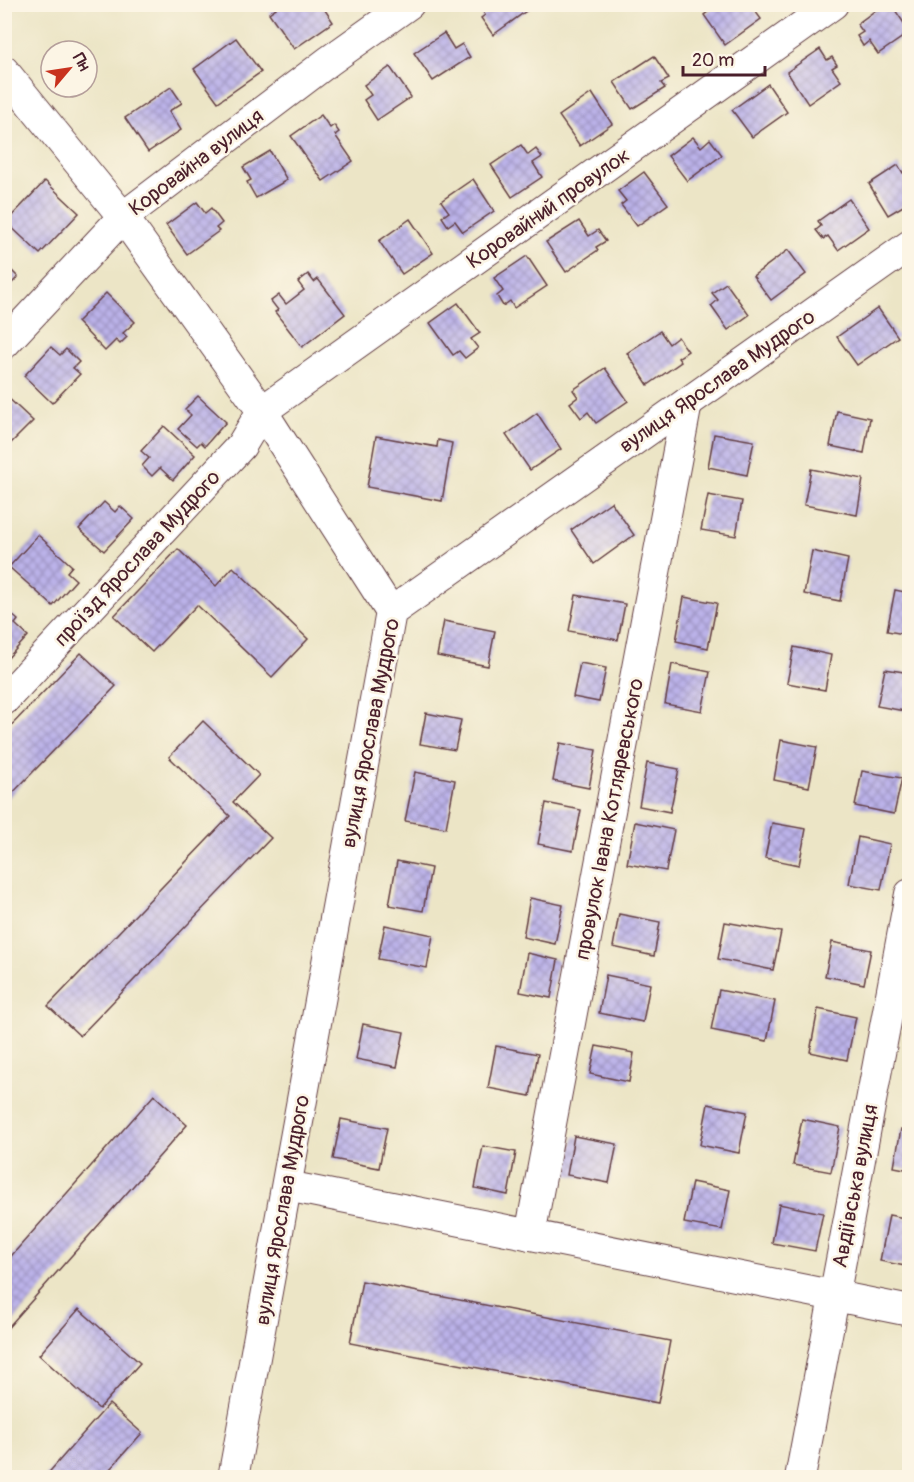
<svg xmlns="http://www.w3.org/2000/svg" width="914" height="1482" viewBox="0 0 914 1482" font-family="Pangolin,sans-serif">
  <defs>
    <pattern id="building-cross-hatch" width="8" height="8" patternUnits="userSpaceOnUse" patternTransform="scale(1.5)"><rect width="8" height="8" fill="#bbb2e9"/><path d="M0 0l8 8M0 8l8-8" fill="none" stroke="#9a90bd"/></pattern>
  </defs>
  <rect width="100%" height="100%" fill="#fcf5e5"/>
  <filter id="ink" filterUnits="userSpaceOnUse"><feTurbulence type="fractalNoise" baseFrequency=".0167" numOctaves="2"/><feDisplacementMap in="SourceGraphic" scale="12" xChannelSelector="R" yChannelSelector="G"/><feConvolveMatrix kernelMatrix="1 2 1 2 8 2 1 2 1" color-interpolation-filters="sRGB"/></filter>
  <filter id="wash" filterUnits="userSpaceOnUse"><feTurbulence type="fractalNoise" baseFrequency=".008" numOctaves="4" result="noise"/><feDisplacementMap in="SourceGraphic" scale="24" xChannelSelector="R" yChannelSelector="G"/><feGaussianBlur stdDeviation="1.35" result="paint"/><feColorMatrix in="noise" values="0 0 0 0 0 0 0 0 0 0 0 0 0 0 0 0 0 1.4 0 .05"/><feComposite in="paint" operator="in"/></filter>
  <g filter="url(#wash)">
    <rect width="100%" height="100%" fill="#ece5c6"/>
    <g id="blocks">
      <g fill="url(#building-cross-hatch)">
        <path d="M273 4H321L333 22 294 49 269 13 276 8Z"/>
        <path d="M478 4H532L533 6 493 35 481 18 485 15Z"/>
        <path d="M718 4H750L761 19 725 45 704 15Z"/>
        <path d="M884 4H891L910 32 878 54 869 41 863 46 857 36 863 32 857 24Z"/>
        <path d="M444 33 454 49 462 44 470 57 433 81 414 53Z"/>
        <path d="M236 38 261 72 218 102 194 69Z"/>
        <path d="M820 49 827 60 832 57 837 65 832 68 841 81 808 104 787 72Z"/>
        <path d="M654 56 669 79 661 83 665 88 632 109 614 82Z"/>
        <path d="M390 67 411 97 377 120 364 100 371 95 364 85Z"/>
        <path d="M768 84 787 112 752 137 732 110Z"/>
        <path d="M171 87 182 103 169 111 181 130 148 152 125 118Z"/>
        <path d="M592 93 612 124 580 146 559 116Z"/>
        <path d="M321 115 330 128 334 125 339 132 335 135 353 161 323 181 291 136Z"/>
        <path d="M693 137 701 147 710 139 722 155 687 181 668 156Z"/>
        <path d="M521 145 528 155 536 149 542 157 533 163 542 177 512 197 491 165Z"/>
        <path d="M270 151 287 180 256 198 247 182 251 180 243 167Z"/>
        <path d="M898 165 903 173 908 170 910 172V202L888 215 869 184Z"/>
        <path d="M644 172 668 204 637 226 621 205 626 201 618 191Z"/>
        <path d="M473 179 494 211 463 232 455 221 448 226 442 217 449 212 441 201Z"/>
        <path d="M45 181 79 213 40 254 6 222Z"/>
        <path d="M849 199 869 228 838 250 828 236 823 239 816 230 821 226 818 221Z"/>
        <path d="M197 202 205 213 211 208 222 223 216 228 219 231 187 254 166 225Z"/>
        <path d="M410 219 433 253 402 274 379 241Z"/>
        <path d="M579 221 589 236 598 230 606 241 596 247 598 250 566 272 546 242Z"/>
        <path d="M788 250 806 274 771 300 753 276Z"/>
        <path d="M527 256 547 286 514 308 510 301 503 306 497 296 503 291 494 278Z"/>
        <path d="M4 263 18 277 4 291Z"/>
        <path d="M308 274 314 282 318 279 345 314 302 347 275 312 278 310 271 301 279 295 286 304 304 290 298 282Z"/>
        <path d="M726 283 749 315 728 330 711 306 718 300 712 293Z"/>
        <path d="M106 293 135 322 123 333 127 337 120 344 116 340 105 351 77 322Z"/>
        <path d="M458 303 480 333 471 339 478 348 465 358 459 351 453 355 430 323Z"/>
        <path d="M878 308 898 337 857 365 837 337Z"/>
        <path d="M660 331 669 344 678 337 688 351 678 358 681 362 648 385 627 353Z"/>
        <path d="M51 347 60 355 66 349 79 362 73 368 80 374 52 403 24 376Z"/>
        <path d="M605 368 628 401 596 423 588 412 581 418 570 403 578 397 573 390Z"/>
        <path d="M4 394 33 421 4 450Z"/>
        <path d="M198 396 226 422 205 446 201 442 197 446 178 429 191 415 185 409Z"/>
        <path d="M837 411 870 418 864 453 830 446Z"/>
        <path d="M537 413 561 449 530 470 506 435Z"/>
        <path d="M164 426 195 455 173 480 160 468 152 476 142 466 149 458 141 451Z"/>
        <path d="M714 434 754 441 747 475 708 467Z"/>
        <path d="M376 436 437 447 438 440 452 443 442 501 367 487Z"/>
        <path d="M811 469 863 479 857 515 804 505Z"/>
        <path d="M708 495 742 501 736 536 701 530Z"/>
        <path d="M104 502 115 512 120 506 134 519 104 551 79 529Z"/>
        <path d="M611 502 634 535 594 564 571 530Z"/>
        <path d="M38 535 72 566 67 572 76 580 53 606 9 567Z"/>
        <path d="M178 549 216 586 233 567 308 639 272 677 197 605 152 652 114 616Z"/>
        <path d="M812 551 848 559 840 601 804 594Z"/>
        <path d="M895 590 910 593V635L887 631Z"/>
        <path d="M576 595 625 604 618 640 569 631Z"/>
        <path d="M684 597 717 603 708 648 676 641Z"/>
        <path d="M10 613 18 620 15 624 28 636 5 661V615L6 617Z"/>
        <path d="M444 621 495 631 488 666 437 656Z"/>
        <path d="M794 647 831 655 825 690 787 683Z"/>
        <path d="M81 653 116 686 4 802V733Z"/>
        <path d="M580 663 606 668 599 702 573 697Z"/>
        <path d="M672 664 710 672 702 711 665 704Z"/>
        <path d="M885 669 910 673V712L877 706Z"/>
        <path d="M426 713 461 720 455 750 420 744Z"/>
        <path d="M203 721 259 775 233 802 271 838 80 1036 48 1006 230 816 169 757Z"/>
        <path d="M781 740 817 747 809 787 774 780Z"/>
        <path d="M560 743 596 750 589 788 553 781Z"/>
        <path d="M647 763 679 769 670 812 639 806Z"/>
        <path d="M862 771 902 778 894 814 855 806Z"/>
        <path d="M415 772 455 780 446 828 405 821Z"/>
        <path d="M546 803 581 810 573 851 538 844Z"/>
        <path d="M635 822 674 830 666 871 627 864Z"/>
        <path d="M772 823 806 829 799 865 765 858Z"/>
        <path d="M858 837 890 844 881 890 849 884Z"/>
        <path d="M397 861 431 868 423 911 389 905Z"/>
        <path d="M530 898 563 905 555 944 523 937Z"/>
        <path d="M619 914 660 922 654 956 613 947Z"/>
        <path d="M725 922 781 932 773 970 718 959Z"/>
        <path d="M385 925 433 935 427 968 378 959Z"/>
        <path d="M832 942 871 950 864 984 825 976Z"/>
        <path d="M527 953 558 960 551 998 520 992Z"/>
        <path d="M606 975 650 984 643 1022 599 1013Z"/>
        <path d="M719 990 775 1001 767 1041 711 1030Z"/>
        <path d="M818 1009 856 1017 847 1060 810 1052Z"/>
        <path d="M363 1024 404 1032 397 1067 356 1059Z"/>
        <path d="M496 1046 538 1054 530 1096 488 1088Z"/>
        <path d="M596 1046 634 1053 629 1082 590 1074Z"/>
        <path d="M154 1095 187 1125 4 1332V1264Z"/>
        <path d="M708 1104 747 1112 739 1153 700 1145Z"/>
        <path d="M341 1119 387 1128 379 1168 333 1159Z"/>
        <path d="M802 1119 840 1127 831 1172 793 1165Z"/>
        <path d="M901 1129 910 1131V1170L894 1167Z"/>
        <path d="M574 1136 617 1144 609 1183 567 1175Z"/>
        <path d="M483 1146 516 1152 508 1195 475 1188Z"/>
        <path d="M692 1182 730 1190 722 1230 684 1223Z"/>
        <path d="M779 1204 823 1213 815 1251 772 1243Z"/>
        <path d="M889 1215 910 1219V1267L880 1261Z"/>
        <path d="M362 1281 670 1341 658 1403 350 1343Z"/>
        <path d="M79 1309 140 1363 99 1409 39 1355Z"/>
        <path d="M109 1404 142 1433 102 1478H44Z"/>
      </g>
    </g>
  </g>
  <g filter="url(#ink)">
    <use href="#blocks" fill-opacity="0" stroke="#623d42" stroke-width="1.5"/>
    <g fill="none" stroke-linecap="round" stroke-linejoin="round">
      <defs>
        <g id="minor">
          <path d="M4 71 123 217 262 411 391 612"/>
          <path d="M4 344 123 217 329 61 409 4"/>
          <path d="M4 700 241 446 262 411 833 4"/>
          <path d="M287 1186 910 1311"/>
          <path d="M530 1235 687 403"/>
          <path d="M233 1478 391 612 910 245"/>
          <path d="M800 1478 910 894"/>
        </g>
      </defs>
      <use href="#minor" stroke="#623d42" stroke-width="32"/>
      <use href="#minor" stroke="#fff" stroke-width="30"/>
    </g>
  </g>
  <g text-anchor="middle" stroke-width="5" stroke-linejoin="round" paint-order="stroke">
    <g font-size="21" fill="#4a1f2b" stroke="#fcf5e5">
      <text transform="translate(196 162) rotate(-37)" y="7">Коровайна вулиця</text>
      <text transform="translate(548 208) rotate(-35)" y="7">Коровайний провулок</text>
      <text transform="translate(717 381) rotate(-35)" y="7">вулиця Ярослава Мудрого</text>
      <text transform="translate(137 558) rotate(-47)" y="7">проїзд Ярослава Мудрого</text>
      <text transform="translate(370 733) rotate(-79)" y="7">вулиця Ярослава Мудрого</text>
      <text transform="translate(609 819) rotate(-79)" y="7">провулок Івана Котляревського</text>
      <text transform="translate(855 1186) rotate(-79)" y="7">Авдіївська вулиця</text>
      <text transform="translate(282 1210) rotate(-80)" y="7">вулиця Ярослава Мудрого</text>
    </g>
  </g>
  <rect width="914" height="1482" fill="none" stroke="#fcf5e5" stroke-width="24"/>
  <g transform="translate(69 69) rotate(61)"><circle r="28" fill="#fcf5e5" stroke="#b59f9b" stroke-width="1.5"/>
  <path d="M0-4.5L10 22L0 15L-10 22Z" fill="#c8321e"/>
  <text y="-9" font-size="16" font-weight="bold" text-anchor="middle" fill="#4a1f2b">Пн</text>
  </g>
  <path d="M683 66v9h82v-9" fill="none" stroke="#4a1f2b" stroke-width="3"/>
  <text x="692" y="66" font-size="18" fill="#4a1f2b" stroke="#fcf5e5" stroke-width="4.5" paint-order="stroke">20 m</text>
</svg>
